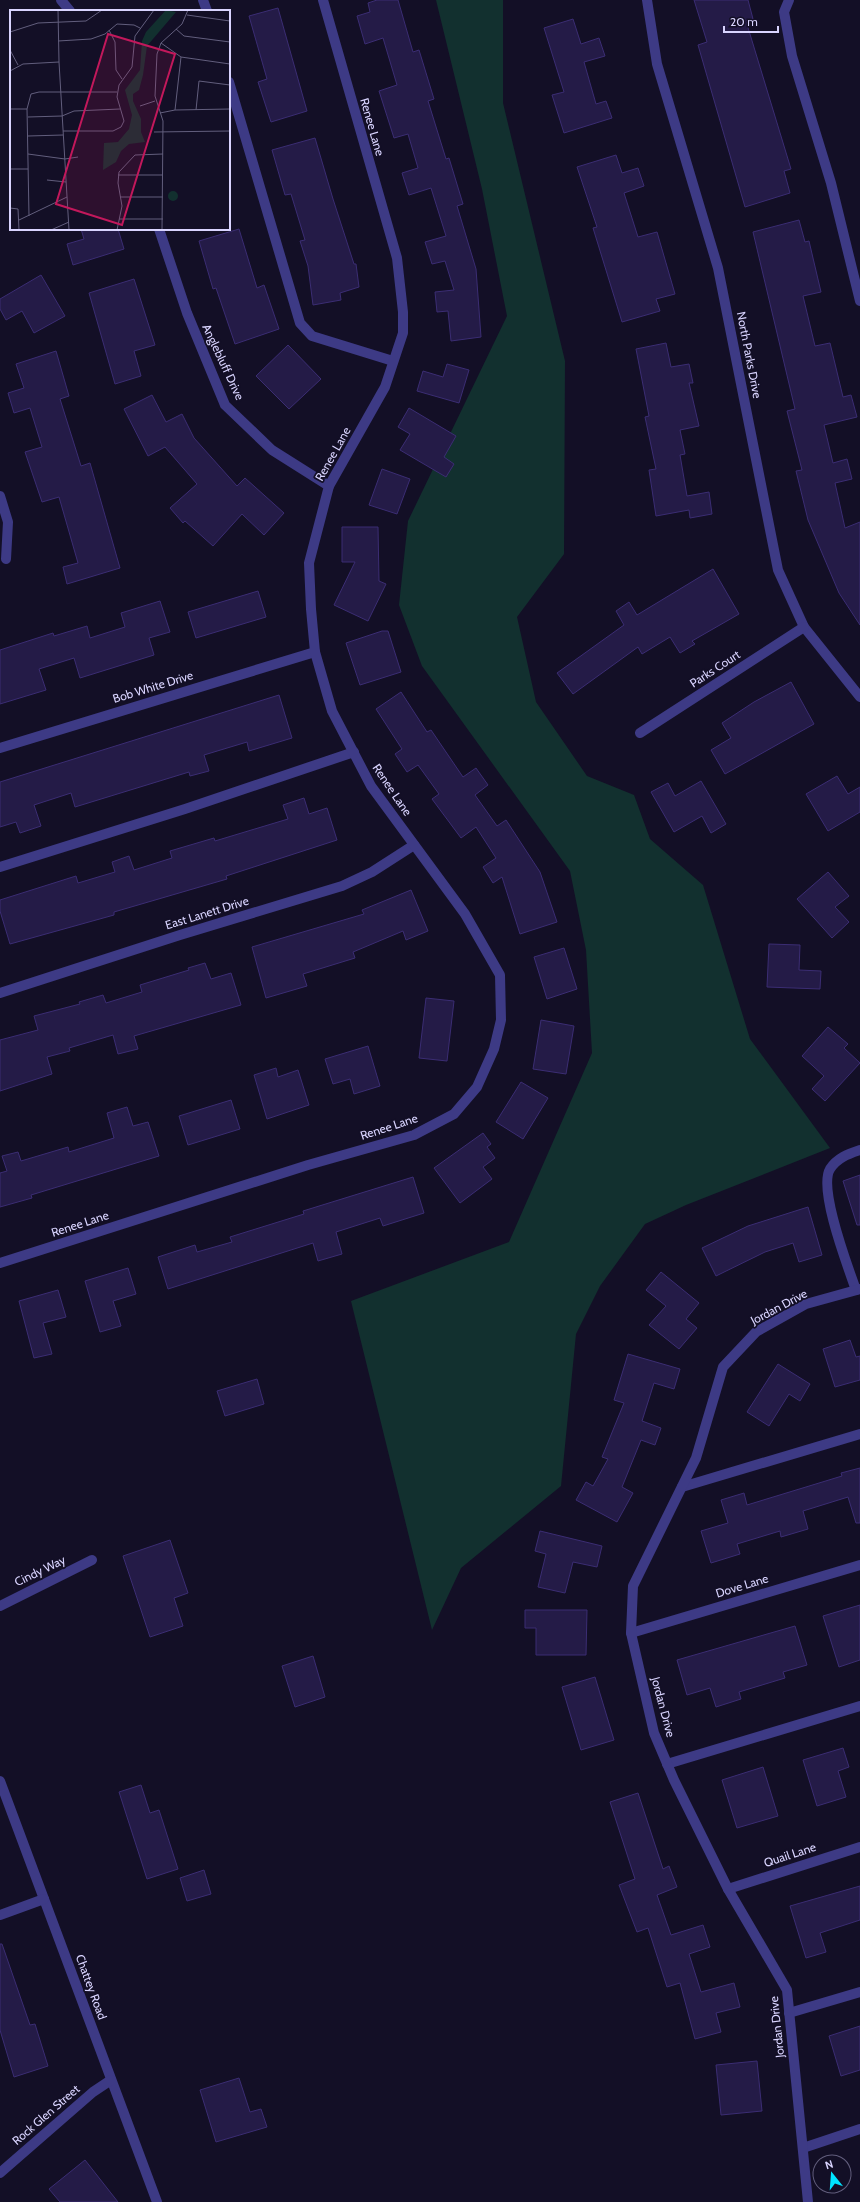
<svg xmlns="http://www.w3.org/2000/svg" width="860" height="2202" viewBox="0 0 860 2202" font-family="Cabin,sans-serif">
  <rect width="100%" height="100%" fill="#130f26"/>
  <path fill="#12302f" d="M436 0H503V103L565 361 564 554 517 617 536 702 587 776 634 795 650 839 703 885 750 1039 830 1148 686 1205 645 1224 600 1286 576 1334 561 1486 461 1568 432 1630 351 1301 509 1242 592 1053 586 950 570 871 422 666 399 605 408 521 507 316 482 189Z"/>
  <g fill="#241b47" stroke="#3b2d73">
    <path d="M377 0H398L413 52 419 50 434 99 428 101 446 159 449 158 463 204 457 206 476 269 481 337 451 341 448 311 437 312 435 292 454 290 445 261 432 264 425 242 446 236 431 188 409 195 402 173 418 168 408 134 394 138 379 91 397 85 383 38 365 44 357 16 370 12 368 3Z"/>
    <path d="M694 0H748L753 19 746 21 791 169 784 171 790 193 745 207 698 45 707 42Z"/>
    <path d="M278 8 307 111 271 122 258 82 267 79 249 16Z"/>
    <path d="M573 19 581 44 599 38 605 56 584 62 596 104 606 101 612 118 564 133 552 95 564 92 544 28Z"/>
    <path d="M315 138 333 199 354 264H356L359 287 340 293 341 300 313 305 308 266 300 241 305 240 291 194 285 195 272 150Z"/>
    <path d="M616 155 622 173 638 168 644 186 624 193 638 237 657 232 675 294 656 299 660 311 622 322 593 228 597 227 577 167Z"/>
    <path d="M799 220 805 242 809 241 821 292 803 296 815 346 830 343 843 397 851 395 857 417 824 425 833 463 847 459 852 479 835 483 845 528 860 522V625L839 593 808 520 796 471 802 470 787 411 795 409 753 232Z"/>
    <path d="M81 229H118L124 249 73 265 67 244 84 239Z"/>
    <path d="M239 229 257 288 264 285 279 329 235 344 216 288 213 289 199 241Z"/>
    <path d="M41 275 65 316 34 333 22 311 6 320 0 309V299Z"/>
    <path d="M134 279 155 345 134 351 141 376 115 384 89 293Z"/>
    <path d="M666 343 671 367 689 364 693 383H689L699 426 680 430 685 454 680 455 687 496 709 492 712 514 690 518 689 510 656 516 649 470 656 469 645 417 649 416 636 349Z"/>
    <path d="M288 345 321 379 289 409 256 376Z"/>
    <path d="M56 351 69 396 60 399 81 466 90 463 120 568 67 584 63 567 78 563 59 497 42 502 25 452 42 447 30 408 14 413 8 393 24 388 16 364Z"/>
    <path d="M447 364 469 370 459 403 417 391 423 371 443 377Z"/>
    <path d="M152 395 166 422 182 414 194 438 237 486 245 478 284 513 264 535 242 514 213 546 185 521 183 523 170 508 197 484 165 447 148 456 124 409Z"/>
    <path d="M409 408 456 436 444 457 454 464 446 477 400 450 410 434 398 427Z"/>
    <path d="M382 469 410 479 397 514 369 505Z"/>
    <path d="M342 527H378L379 581 386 584 368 621 334 605 355 562H342Z"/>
    <path d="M713 569 739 614 692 641 695 644 680 653 670 637 642 654 638 647 573 694 557 673 624 625 616 611 629 602 637 615Z"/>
    <path d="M258 591 266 617 196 638 188 612Z"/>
    <path d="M160 601 170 632 149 638 154 655 80 678 74 658 39 669 46 690 0 704V650L53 633 54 636 87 626 90 638 125 627 121 613Z"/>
    <path d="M382 631H388L401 672 360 685 346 643Z"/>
    <path d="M791 682 814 724 725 774 711 750 731 738 722 723 754 702Z"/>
    <path d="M401 692 427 732 431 730 463 777 476 768 488 785 475 795 497 826 506 820 540 872 557 922 520 934 502 877 493 883 483 867 496 858 476 827 461 838 432 799 439 794 418 765 407 772 395 754 402 749 376 709Z"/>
    <path d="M279 695 292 738 249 751 247 742 204 755 209 771 190 776 189 772 75 807 71 793 34 805 41 826 20 833 16 822 0 827V782Z"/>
    <path d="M837 776 848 794 860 787V812L828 831 806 794Z"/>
    <path d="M701 781 726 824 711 833 702 816 674 832 651 792 668 783 675 796Z"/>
    <path d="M304 798 309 814 327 808 337 840 226 876 227 879 114 912V915L10 944 0 911V900L76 876 78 883 115 872 112 862 129 856 134 870 172 858 170 851 214 838 215 841 288 819 283 805Z"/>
    <path d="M828 872 849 896 835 907 849 922 832 938 797 899Z"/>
    <path d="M411 890 428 931 406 940 403 931 353 952 355 958 303 974 307 986 266 998 252 947 364 914 362 910Z"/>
    <path d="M769 944 800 945 799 970 821 971 820 989 767 987Z"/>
    <path d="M564 948 577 989 547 999 534 957Z"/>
    <path d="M205 963 211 979 231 973 241 1005 134 1036 138 1049 118 1054 113 1035 69 1048 70 1051 47 1057 52 1074 0 1091V1040L38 1030 34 1016 80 1004 79 1002 103 995 106 1003 142 992 140 985 189 970 188 968Z"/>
    <path d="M426 998 454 1001 447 1061 419 1058Z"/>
    <path d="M541 1020 574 1026 566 1074 533 1069Z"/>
    <path d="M828 1027 848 1044 844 1048 860 1063 825 1101 812 1089 824 1076 802 1056Z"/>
    <path d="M368 1046 380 1086 354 1094 350 1079 333 1084 325 1059Z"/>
    <path d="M276 1068 278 1077 298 1070 309 1105 267 1119 254 1075Z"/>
    <path d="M521 1082 548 1098 523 1139 496 1122Z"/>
    <path d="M231 1100 240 1129 188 1145 179 1116Z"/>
    <path d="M127 1107 133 1126 148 1122 159 1156 31 1195 32 1198 0 1207V1173L7 1171 2 1156 18 1152 21 1161 68 1147 69 1152 114 1138 107 1113Z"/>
    <path d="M483 1133 491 1144 487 1147 495 1158 483 1167 492 1179 460 1203 434 1168Z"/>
    <path d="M860 1175V1225H857L843 1181Z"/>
    <path d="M413 1177 424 1213 383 1226 380 1218 336 1232 342 1254 318 1261 313 1243 168 1289 158 1257 195 1245 197 1252 232 1242 230 1237 304 1214 303 1211Z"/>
    <path d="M808 1207 822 1255 799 1262 793 1243 765 1252 716 1276 702 1248 748 1226Z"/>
    <path d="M128 1268 136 1294 113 1301 121 1326 100 1332 85 1281Z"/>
    <path d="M661 1272 699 1303 686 1319 697 1328 679 1349 649 1325 666 1306 646 1290Z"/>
    <path d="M58 1290 66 1317 43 1323 52 1354 34 1358 19 1301Z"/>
    <path d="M850 1340 856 1357 860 1356V1380L835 1387 823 1349Z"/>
    <path d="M628 1354 680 1369 674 1389 654 1383 642 1421 661 1428 655 1445 641 1440 622 1487 633 1493 617 1522 576 1500 586 1482 593 1486 608 1459 602 1457 624 1403 614 1400Z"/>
    <path d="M778 1364 810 1384 800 1401 789 1394 769 1426 747 1412Z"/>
    <path d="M257 1379 264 1404 225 1416 217 1391Z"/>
    <path d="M860 1468V1523H856L848 1497 803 1511 808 1529 781 1537 780 1531 737 1544 740 1554 711 1563 701 1531 728 1523 721 1500 744 1493 747 1505 842 1476 841 1473Z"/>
    <path d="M540 1531 602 1546 597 1567 573 1562 565 1593 538 1587 546 1554 535 1551Z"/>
    <path d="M170 1540 188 1593 174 1598 183 1626 150 1637 123 1556Z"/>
    <path d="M860 1605V1660L839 1667 823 1616Z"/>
    <path d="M525 1610H587L586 1655H536V1628H525Z"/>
    <path d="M795 1626 807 1665 783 1672 785 1678 739 1692 741 1699 716 1707 710 1688 687 1695 677 1660Z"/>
    <path d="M313 1656 325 1697 295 1707 282 1666Z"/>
    <path d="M595 1677 614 1740 581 1750 562 1687Z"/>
    <path d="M843 1748 849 1767 838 1771 846 1797 817 1806 803 1760Z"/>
    <path d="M763 1767 778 1816 737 1828 722 1780Z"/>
    <path d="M141 1785 150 1813 159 1810 178 1869 147 1879 119 1792Z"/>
    <path d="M638 1793 663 1869 669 1866 677 1887 657 1895 671 1935 703 1925 710 1947 689 1954 701 1992 734 1983 740 2007 716 2013 721 2032 695 2039 680 1983 667 1987 648 1928 637 1932 619 1885 635 1879 610 1802Z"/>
    <path d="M204 1870 211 1894 187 1901 180 1878Z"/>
    <path d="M860 1886V1920L820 1933 826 1952 806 1958 790 1906Z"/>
    <path d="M0 1944H2L30 2025 35 2024 48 2066 14 2077 0 2030Z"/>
    <path d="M860 2026V2070L841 2076 829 2036Z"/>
    <path d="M757 2061 762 2111 721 2115 716 2065Z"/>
    <path d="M239 2078 250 2112 261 2109 267 2127 216 2142 200 2090Z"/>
    <path d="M85 2160 118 2202H60L49 2189Z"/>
  </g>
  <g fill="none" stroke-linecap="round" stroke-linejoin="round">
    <g stroke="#3d3a85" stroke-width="10">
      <path d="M61 0 70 11"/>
      <path d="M203 0 207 11"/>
      <path d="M647 0 657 64 718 268 778 570 804 627 860 697"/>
      <path d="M789 0 784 12 792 56 831 183 860 301"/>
      <path d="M229 82 300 323 312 336 393 361"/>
      <path d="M159 229 187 313 225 405 272 450 329 486"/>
      <path d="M0 496 8 522 6 559"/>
      <path d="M640 733 804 627"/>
      <path d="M0 748 315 652"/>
      <path d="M0 867 185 809 354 752"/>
      <path d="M0 993 180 935 342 886 372 872 414 845"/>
      <path d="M0 1263 308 1165 414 1135 454 1114 477 1087 494 1049 501 1020 500 975 465 914 371 786 332 711 315 652 311 609 309 563 329 486 385 387 403 333V312L397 258 323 0"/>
      <path d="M856 1290C848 1267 818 1189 830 1169 837 1158 848 1154 860 1150"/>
      <path d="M682 1487 860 1434"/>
      <path d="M0 1606 92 1560"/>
      <path d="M631 1633 860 1565"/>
      <path d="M667 1764 860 1706"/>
      <path d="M0 1781 157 2202"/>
      <path d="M728 1889 860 1847"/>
      <path d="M0 1915 44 1899"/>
      <path d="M789 2013 860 1992"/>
      <path d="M803 2148 860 2129"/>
      <path d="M0 2173 93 2092 111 2080"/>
      <path d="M808 2202 787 1990 728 1889 674 1780 654 1733 631 1633 633 1586 696 1458 723 1367 756 1332 806 1304 860 1289"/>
    </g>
  </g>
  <g text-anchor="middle" stroke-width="3.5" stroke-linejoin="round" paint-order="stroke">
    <g font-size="12" fill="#d9d4ff" stroke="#130f26">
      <text transform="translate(372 127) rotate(74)" y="4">Renee Lane</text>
      <text transform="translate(749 355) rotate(79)" y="4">North Parks Drive</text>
      <text transform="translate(223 362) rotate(65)" y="4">Anglebluff Drive</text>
      <text transform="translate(333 454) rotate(-61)" y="4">Renee Lane</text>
      <text transform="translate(715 669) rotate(-33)" y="4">Parks Court</text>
      <text transform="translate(153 687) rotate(-17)" y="4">Bob White Drive</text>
      <text transform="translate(392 790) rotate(56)" y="4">Renee Lane</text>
      <text transform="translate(207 913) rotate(-17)" y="4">East Lanett Drive</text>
      <text transform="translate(389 1127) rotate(-18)" y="4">Renee Lane</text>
      <text transform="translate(80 1224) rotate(-18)" y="4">Renee Lane</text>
      <text transform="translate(779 1307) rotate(-28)" y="4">Jordan Drive</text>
      <text transform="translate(40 1571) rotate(-26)" y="4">Cindy Way</text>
      <text transform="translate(742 1586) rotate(-17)" y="4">Dove Lane</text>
      <text transform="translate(663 1707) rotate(75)" y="4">Jordan Drive</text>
      <text transform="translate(790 1855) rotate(-18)" y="4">Quail Lane</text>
      <text transform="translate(91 1987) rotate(70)" y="4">Chattey Road</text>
      <text transform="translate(777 2027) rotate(-96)" y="4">Jordan Drive</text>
      <text transform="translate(46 2115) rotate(-41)" y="4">Rock Glen Street</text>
    </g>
  </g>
  <g transform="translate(10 10)">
    <rect width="220" height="220" fill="#130f26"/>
    <path d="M156 0 166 2 137 36 133 65 129 80 123 84V91L131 109V122L135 132 119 134 111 141 106 152 93 160 94 133 108 132 119 119 122 105 115 80 130 60 132 31 136 22ZM158 186a5 5 0 1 1 10 0a5 5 0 1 1-10 0Z" fill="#12302f"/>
    <path fill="none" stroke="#625e7d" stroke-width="1" d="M48 0 49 52 59 220M177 5 220 11M166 19 174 26 220 32M99 20 105 32 106 60 112 69M0 22 28 13 76 11 92 0M48 31 81 29 95 24 107 14 124 15 130 18M151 33 171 47 220 54M0 40 8 55M0 61 13 54 49 52M130 96 145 91M0 99H17M165 100 171 47M186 100 189 71 220 75M150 103 165 100 220 99M18 107 52 106 64 101 110 99M53 121H103L111 117 114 111 107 87 109 75 122 57 125 26 144 0M144 122 220 121M18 126 53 125M18 144 55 149 68 147M0 159H18M108 165H153M37 170 56 172M110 187H153M0 198 8 199 9 220M19 206 17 99 21 84 29 82H107M109 209H153M9 210 57 187M41 220 59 212M107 220 112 196 108 173 109 162 125 145 153 144M152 220 153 111 145 86 147 44 151 33 172 14 178 0"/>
    <path fill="#c2185b" fill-opacity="0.15" stroke="#c2185b" stroke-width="2" d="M98 24 165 44 112 215 46 194Z"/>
    <rect width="220" height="220" fill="none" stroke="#d9d4ff" stroke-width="2"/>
  </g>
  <g transform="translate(832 2174) rotate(343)"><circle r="19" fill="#130f26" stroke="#625e7d"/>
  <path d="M0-3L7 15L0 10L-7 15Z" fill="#00e5ff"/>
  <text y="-6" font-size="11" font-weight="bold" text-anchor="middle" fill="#d9d4ff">N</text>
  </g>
  <path d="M724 26v6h54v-6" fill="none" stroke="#d9d4ff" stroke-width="2"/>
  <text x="730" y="26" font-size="12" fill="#d9d4ff" stroke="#130f26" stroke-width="3" paint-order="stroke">20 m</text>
</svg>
